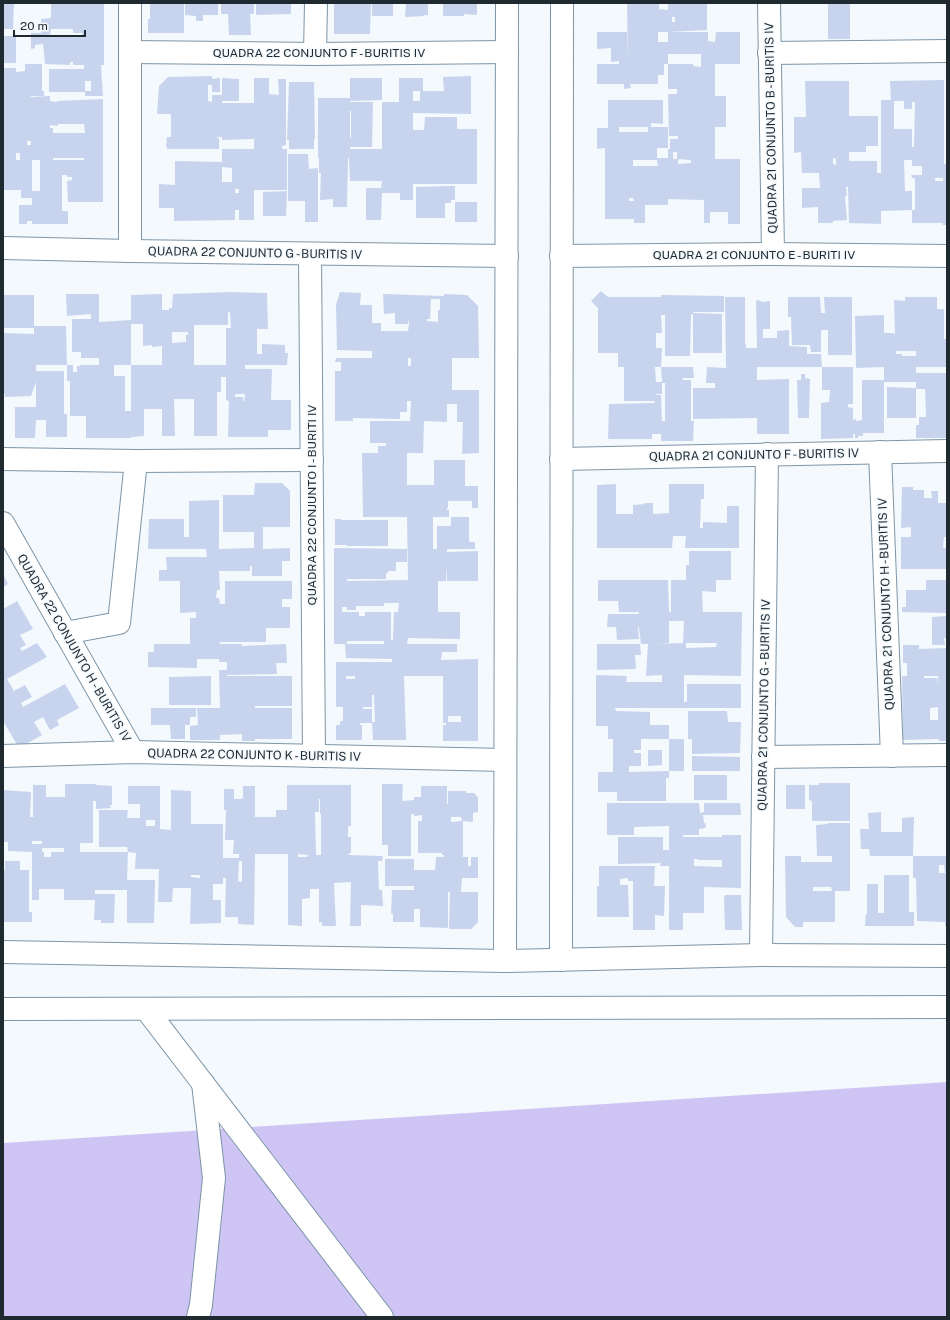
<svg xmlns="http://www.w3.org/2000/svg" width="950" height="1320" viewBox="0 0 950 1320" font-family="'Public Sans',sans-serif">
  <rect width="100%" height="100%" fill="#f3f9fc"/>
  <path fill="#cec5f4" d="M947 1082V1317H3V1143Z"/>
  <g fill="#c8d4ee" fill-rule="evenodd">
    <path d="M51 3H104V65H101L103 96H85V92H49V69H84V65H73V62H70V65L45 64 43 44 35 45V48L31 49V33H41V19L51 18ZM51 29H73V33H82V35H73V37H64V35L50 36ZM85 81H91V91H85Z"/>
    <path d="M150 3H184V33H148V19H150Z"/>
    <path d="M185 3H218V15H203V21H196V16L185 15Z"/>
    <path d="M221 3H254V14H250L251 35H229L228 14H221Z"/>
    <path d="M256 3H291V14L256 15Z"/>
    <path d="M334 3H371L370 34H334Z"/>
    <rect x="372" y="3" width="21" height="13"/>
    <path d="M406 3H428V16L427 15H424V16L405 17Z"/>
    <path d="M443 3H477V15L464 14V16H443Z"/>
    <path d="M627 3H659V9L668 10V3H707V30L668 32H708V41L715 42 716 32H740V64H715V96H726V127H715V159H740V224H728V212H710V223H704V200L668 199V205H645V223H634V219H605V148L597 149V128H608V100H663V124L651 123V127H668V148H657V158H668V149H670V139H678V136H669L668 94H677V89H668V64H664V75H658V84H630L631 88 624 89V84H597V64H619V61L611 62V48L597 49V32H627L628 64ZM672 17H675V22H672ZM658 32H668V42H658ZM668 54H701V67L693 66V64H668ZM619 127H648V132H619ZM673 152H677V159L691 160V163L678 164V159H673ZM633 160H657L658 166H633ZM629 198H633L634 201H629Z"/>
    <rect x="828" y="3" width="22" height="36"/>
    <path d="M6 4H14L13 29H3V5Z"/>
    <rect x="3" y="36" width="13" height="27"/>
    <path d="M25 64H42V91H44V96H31V97L50 96V101L57 102V101L103 99V202H68L67 181 72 180V177H67V175H62V211H68V224H32V221H27V224H19V205H32V198H21V190H3V68H16V72L25 71ZM58 124H84L85 133H53V128H50V125L58 126ZM27 141H31V145H27ZM16 153H20V160H16ZM53 158H84V160H53ZM32 160H40V191H32Z"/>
    <path d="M212 76V79L220 78V92H212V85H208V101L212 102V95H222V78L239 79V101H222V103H254V78H269V94L279 95 278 79H286V145L282 146V149H287V190H254V220H239V210H235V220L174 221V208H159V184L175 185V161L222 162V149H254V139L222 140V137H216L219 138V149H167V147H166L167 137H171V114H157L159 86 168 77ZM222 167 232 168V182H222ZM235 189H239V193H235Z"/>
    <path d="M471 76V114L413 113V130H424L425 117H457V129H477V184H413V200H400V193H382L381 220H366V188H381L382 181H350L349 158H348L347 207H333V199L320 200 321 173H319V158H318V98H350V78H382V100L350 101V102H373L372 147H350V149H382V102H399V78H423V91H444L443 77ZM413 91H420V101H413ZM350 111H351V138H350Z"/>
    <path d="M944 80V164H947V225H943V223H912V210H915V178H912L911 175H922V166H912V160H904L905 191H912V210L881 211V224L849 223 848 187H846L847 196H845L847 220 833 221V223H818V207L802 208V188H820L819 173H802L801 152 794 153V117H806L805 81H849V116H878V146H866V152H849V161H877V173H881V100H891L890 81ZM894 101H904V109H912V102H915L914 147H912V129H894ZM833 158 836 159V165L833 164ZM935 178H943V181H935Z"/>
    <path d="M289 82H314L315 139H314V149H289V140H287Z"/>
    <path d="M288 154H308L309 169 318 168V222H305V201H288Z"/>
    <path d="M451 186H455V200H451V203H445V218H416V187Z"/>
    <path d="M287 191 286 216H263V192Z"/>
    <rect x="455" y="202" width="22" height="20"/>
    <path d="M601 291 608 297H661V295L724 296V312H693V314V313L722 314V353H693V314L691 315 690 356H665V315H661L662 333H656V348H662L661 367H693L694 378H683V380H691V421H694L693 441H661V434H652V439H608L609 404 655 403 654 401H624V367H618V353H598V308L591 301ZM655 367H661L662 382H656ZM662 383H665V421H662L661 395H656L655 394H662Z"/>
    <path d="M230 292 267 293 268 329H257V354H262V344L285 345V353H288L287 365H245V369H272L271 400H291V430H268V437H228L229 401 226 400V377H221V392H217V436H194V399H174L175 436H162V409H144V436L131 437V438H86V416H70V381H67V365H73V372H77V366H80V365H99V358H81V352H72V319H91V314L67 316 66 294H99V322L131 320V295L162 294V310H169V308H172L173 294ZM228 312H230L231 328H226V365H194V325H228ZM131 324H143V346L152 345V347L162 346V365H131V411H125V376H114V365H131ZM172 332H188V335H186V342L172 343ZM235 394H245L244 401H243V397H235Z"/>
    <path d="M340 292 361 293 360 305H372V323H381V331H408L409 324 408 319V324H395V313L384 314 383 294 444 296V294L467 295 478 306 479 358H452V390H479V453L462 454 463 422H457V404H447V422L424 421 423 453H407V485H434V460H465V486H478V508H472V501H448V508H447V510H449V517H433V549H437V526H451V517H469V542H475V549H447V552L478 551V581H447V564L446 581H438V612H460V639L408 638 407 644H457V652H442L441 660 478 659V741H443V725H446V723H443V676H404L406 740H373L372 722V723H360V725H362V740H336V725H340V721H343V707H336V662H392V659L346 658 345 644H334V548L407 549V562H396V571H388V573H386V579H347V581L408 580 407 517H363L362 453H378V446H386V443H370V421H410L411 401H407V412H400V419L353 418V421H335V371H341V362H335L336 358H372V351L337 350 336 305ZM431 299H440V310H438V322L427 321V319H430ZM408 358H411V366H408ZM384 603H399L398 612H394L393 640H391V612H365V616H359V612H342V607H347V610H356V606H384ZM347 641H384V644H347ZM346 676H355V679H346ZM372 695H374L375 722H372V709H363V707H372ZM448 716H461V722H448Z"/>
    <path d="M3 295H34V326H66L67 365H36V371H64V414H67V437H46V420H36L35 438H15V407H36V382L31 396 5 397V394H3V333L34 334V328H3Z"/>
    <path d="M725 297H745V344H746V348H757L756 300 761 301V302L770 301V329H763V338H777V331L789 330V346L807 347V354H821L822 367H757V380L789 379V434H757V418L693 419V388H715V383H706L707 367 726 368Z"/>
    <path d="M788 297H820L821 313H825L824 297H852V355H828V330H821V352H811L810 345H792L791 317H788Z"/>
    <path d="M905 297H937V309H944V339H947V367H916V373H947V438H916V425H919V417H926L925 389H916V418H887V387L916 388V382H884V433H863V436H858V438H855V434H853V438L821 439V403L829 402 830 390H822V367H853V404H848V407L853 408V420L856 419V421L862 420V380H884V367L856 368 855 316 884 315V333H893L895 334 894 300 905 301ZM896 351H916V356H902V354H896Z"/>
    <path d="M801 374H805V378L810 379 809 418H798L797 380H801Z"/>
    <path d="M255 483H282L290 491V527H263V549L290 548V561H282V576H252V566H250V571H219L220 590H217L216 598H219L220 604H225V581H292V599H282V607H290V628H266V642H219L220 644H242V646L286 644 287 663H276L277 674 227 675V676H292V706H255V708H292V739H255V741H242V734L220 735V740H190V726L198 725 197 708H220L219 670H227V662H219V659H197V668L148 667V652H154V644H190V618H196V612L180 613V581H159V570H167L166 557H207L206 549H148L149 519H184V537H189V501L219 500V549L254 548V532H223V495H254Z"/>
    <path d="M616 484V514H633V505L645 504 644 503H653V514L669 513V484H704V499H701L700 528H703V522L727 523V506H739V548H685L686 536H673L672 548H597V485Z"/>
    <path d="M902 487H913V490H924V498H932L931 491H938V503H947V537H944L943 548H947V569H901V537H911V527L901 528Z"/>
    <path d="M335 519H341V520H388V546H347V545H335Z"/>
    <path d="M689 551H731V580H716V592L702 591 703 612H742L741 676 684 675V702H687V684H741V708H615L616 711 650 712V725H669V739H684V771H669V739H641V750H634V753H641V766H629V772L669 771V778H666V801H617V792H598V772H613V739H608V726H596V675L627 676 626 682H662V675L646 676 648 644H641L639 627H638L639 639 617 640 616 627H607L608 614H639V612H619L618 601H598V580H668L669 612H671V580H686V565H689ZM669 621H684L683 643 658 644 669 643ZM686 643H717L716 647 686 648Z"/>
    <path d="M3 574 8 584 3 587Z"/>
    <path d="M926 580H947V613L902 612V607H906V590H926Z"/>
    <path d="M17 601 33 629 20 635 26 645 20 648 22 651 37 643 47 657 7 679 14 691 25 685 32 697 21 703 23 707 65 684 79 708 57 720 59 725 50 730 43 717 34 722 42 735 19 748 3 721V609Z"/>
    <path d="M947 616V638H944L945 645H932V617Z"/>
    <path d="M597 644H640L641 655H635L636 669 597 670Z"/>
    <path d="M903 645H919V649L947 648V741H939V739L903 740 902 676H907V663H903ZM924 676H938V684L937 678H924ZM938 707V720H930V708Z"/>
    <path d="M211 676V705H169V677Z"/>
    <path d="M151 708H196V717H190V725H185V739H171L170 725H151Z"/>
    <path d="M688 711H727L728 722H741L740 753 692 754V739H688Z"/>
    <path d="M648 750H662V765L648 766Z"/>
    <path d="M692 756 740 757V771H692Z"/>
    <rect x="694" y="775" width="33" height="25"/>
    <path d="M819 783H850V821H812V801L809 800V785H819Z"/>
    <path d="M65 784H96V785L112 786V805H110L111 808 96 809V801H93V843H80V852H128L127 847H99V810H128L127 818H140V804H128V786H160V829L171 830V790L191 791V824H223V858H239V854H233L234 840H225L226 810H224V789H234V799H241L243 798V786H255V817H276V810H287V785H351V826H348V837H351V853H349V855L383 856 382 861H378L379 890H382L383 906 361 905V926H350L351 882 334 883 336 926H322V922L319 923V889H310V898L302 899V926L288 925V854H255L254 925 238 924V917H225L226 878H223V884H213V900H221V923L190 924 191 888H173L172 902H158L159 869H135L136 853 128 852 127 880H155L154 923H127V890H95V894H115L114 923H101V920H94L95 900H64V889H39V900H32V852L8 851V842H3V790L31 792 30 817H33V785H46V797H65ZM319 799H320V814H321V855H316L315 812H319ZM146 820H155V826H146ZM32 841H42V844H32ZM42 848H64V852H51V857H44V852H42ZM298 854 308 855 307 857H298ZM239 861H242V882L238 881ZM191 875H200V878L191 877Z"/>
    <path d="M382 784H403L402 801 414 800V797H421V786H447V804H448V791H466V793H474L478 797V812L473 813V822L463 821V857H468V866H471V857H478V878H462L461 892H478V922L471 929H449L450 892H448V928L420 927V909H414V922H393V914L391 913 392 890H414V886H385V859H414V870H435L436 857H444V855H442V853H418V821H422V815L414 816V814H411V856H388V845H382ZM451 817H461L462 821 451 822Z"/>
    <rect x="786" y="785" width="19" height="24"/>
    <path d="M607 803H699L700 813 704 812V803H740L741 815H703L704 823H705L706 826 705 828 699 829V835H683V837H722V835H741V888L704 887V913H683V930H669V866H660L661 863 618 864V837H663V850H669V826L634 827V835H607ZM694 859H698V860H722V867L694 866Z"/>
    <path d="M881 812V832H902V818L914 817 913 856H870L869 849H861L860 829H869L868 813Z"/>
    <path d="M828 823H850V891H835V922H803V927H795L786 917 785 856H801V862H832V856H817L816 825 828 824ZM813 887H831L832 891H813Z"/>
    <path d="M913 856H947V926H945V922L917 921 916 878H913ZM939 865H944L945 873H939Z"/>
    <path d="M5 861H20V870H29V912H32V922H3V870H5Z"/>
    <path d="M599 866H655L654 886H665L664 916 655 915V930H633V881H628V878L620 879V885H628L629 917H597V886H599Z"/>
    <path d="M884 875H909V912H914V926H865L866 914H867V884H878V913H884Z"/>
    <path d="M725 895H741L742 930H725L724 898Z"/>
  </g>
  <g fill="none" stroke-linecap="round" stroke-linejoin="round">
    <defs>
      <g id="minor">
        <path d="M769 3 773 254"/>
        <path d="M131 52 315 54 507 52"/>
        <path d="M769 53 947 51"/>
        <path d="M315 54 316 3"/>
        <path d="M3 248 130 251 507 256"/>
        <path d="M130 251V3"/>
        <path d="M310 254 314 756"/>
        <path d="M561 256 773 254 947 256"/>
        <path d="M880 452 892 756"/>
        <path d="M3 459 136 461 312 460"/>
        <path d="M561 459 947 451"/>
        <path d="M3 523 133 752"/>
        <path d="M65 633 119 623 136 461"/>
        <path d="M3 756 133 752 505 760"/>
        <path d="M763 757 947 755"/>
        <path d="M761 955 767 454"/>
        <path d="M146 1009 382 1317"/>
        <path d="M198 1317 201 1305 214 1178 203 1083"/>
      </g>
      <g id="tertiary">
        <path d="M3 952 505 961 761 955 947 956"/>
        <path d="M561 960 562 3"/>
        <path d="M505 961 507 3"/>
        <path d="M3 1009 947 1007"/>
      </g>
    </defs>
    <use href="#minor" stroke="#7d95a7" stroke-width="24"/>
    <use href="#tertiary" stroke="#7d95a7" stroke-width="24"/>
    <use href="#minor" stroke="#fff" stroke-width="22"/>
    <use href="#tertiary" stroke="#fff" stroke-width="22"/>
  </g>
  <g text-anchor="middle" stroke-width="3" stroke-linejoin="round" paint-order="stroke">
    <g font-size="12" fill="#1f2930" stroke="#f3f9fc">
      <text x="319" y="57">QUADRA 22 CONJUNTO F - BURITIS IV</text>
      <text transform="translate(771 128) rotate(-91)" y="4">QUADRA 21 CONJUNTO B - BURITIS IV</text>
      <text transform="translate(255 253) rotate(1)" y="4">QUADRA 22 CONJUNTO G - BURITIS IV</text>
      <text x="754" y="259">QUADRA 21 CONJUNTO E - BURITI IV</text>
      <text transform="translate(754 455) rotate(-1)" y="4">QUADRA 21 CONJUNTO F - BURITIS IV</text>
      <text transform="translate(312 505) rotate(-90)" y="4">QUADRA 22 CONJUNTO I - BURITI IV</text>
      <text transform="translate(886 604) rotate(-92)" y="4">QUADRA 21 CONJUNTO H - BURITIS IV</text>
      <text transform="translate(74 648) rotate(60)" y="4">QUADRA 22 CONJUNTO H - BURITIS IV</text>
      <text transform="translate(764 705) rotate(-89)" y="4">QUADRA 21 CONJUNTO G - BURITIS IV</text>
      <text transform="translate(254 755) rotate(1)" y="4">QUADRA 22 CONJUNTO K - BURITIS IV</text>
    </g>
  </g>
  <rect width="950" height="1320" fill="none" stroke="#1f2930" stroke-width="8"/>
  <path d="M14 30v6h71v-6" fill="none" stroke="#1f2930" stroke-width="2"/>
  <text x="20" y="30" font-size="12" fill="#1f2930" stroke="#f3f9fc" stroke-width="3" paint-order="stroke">20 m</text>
</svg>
